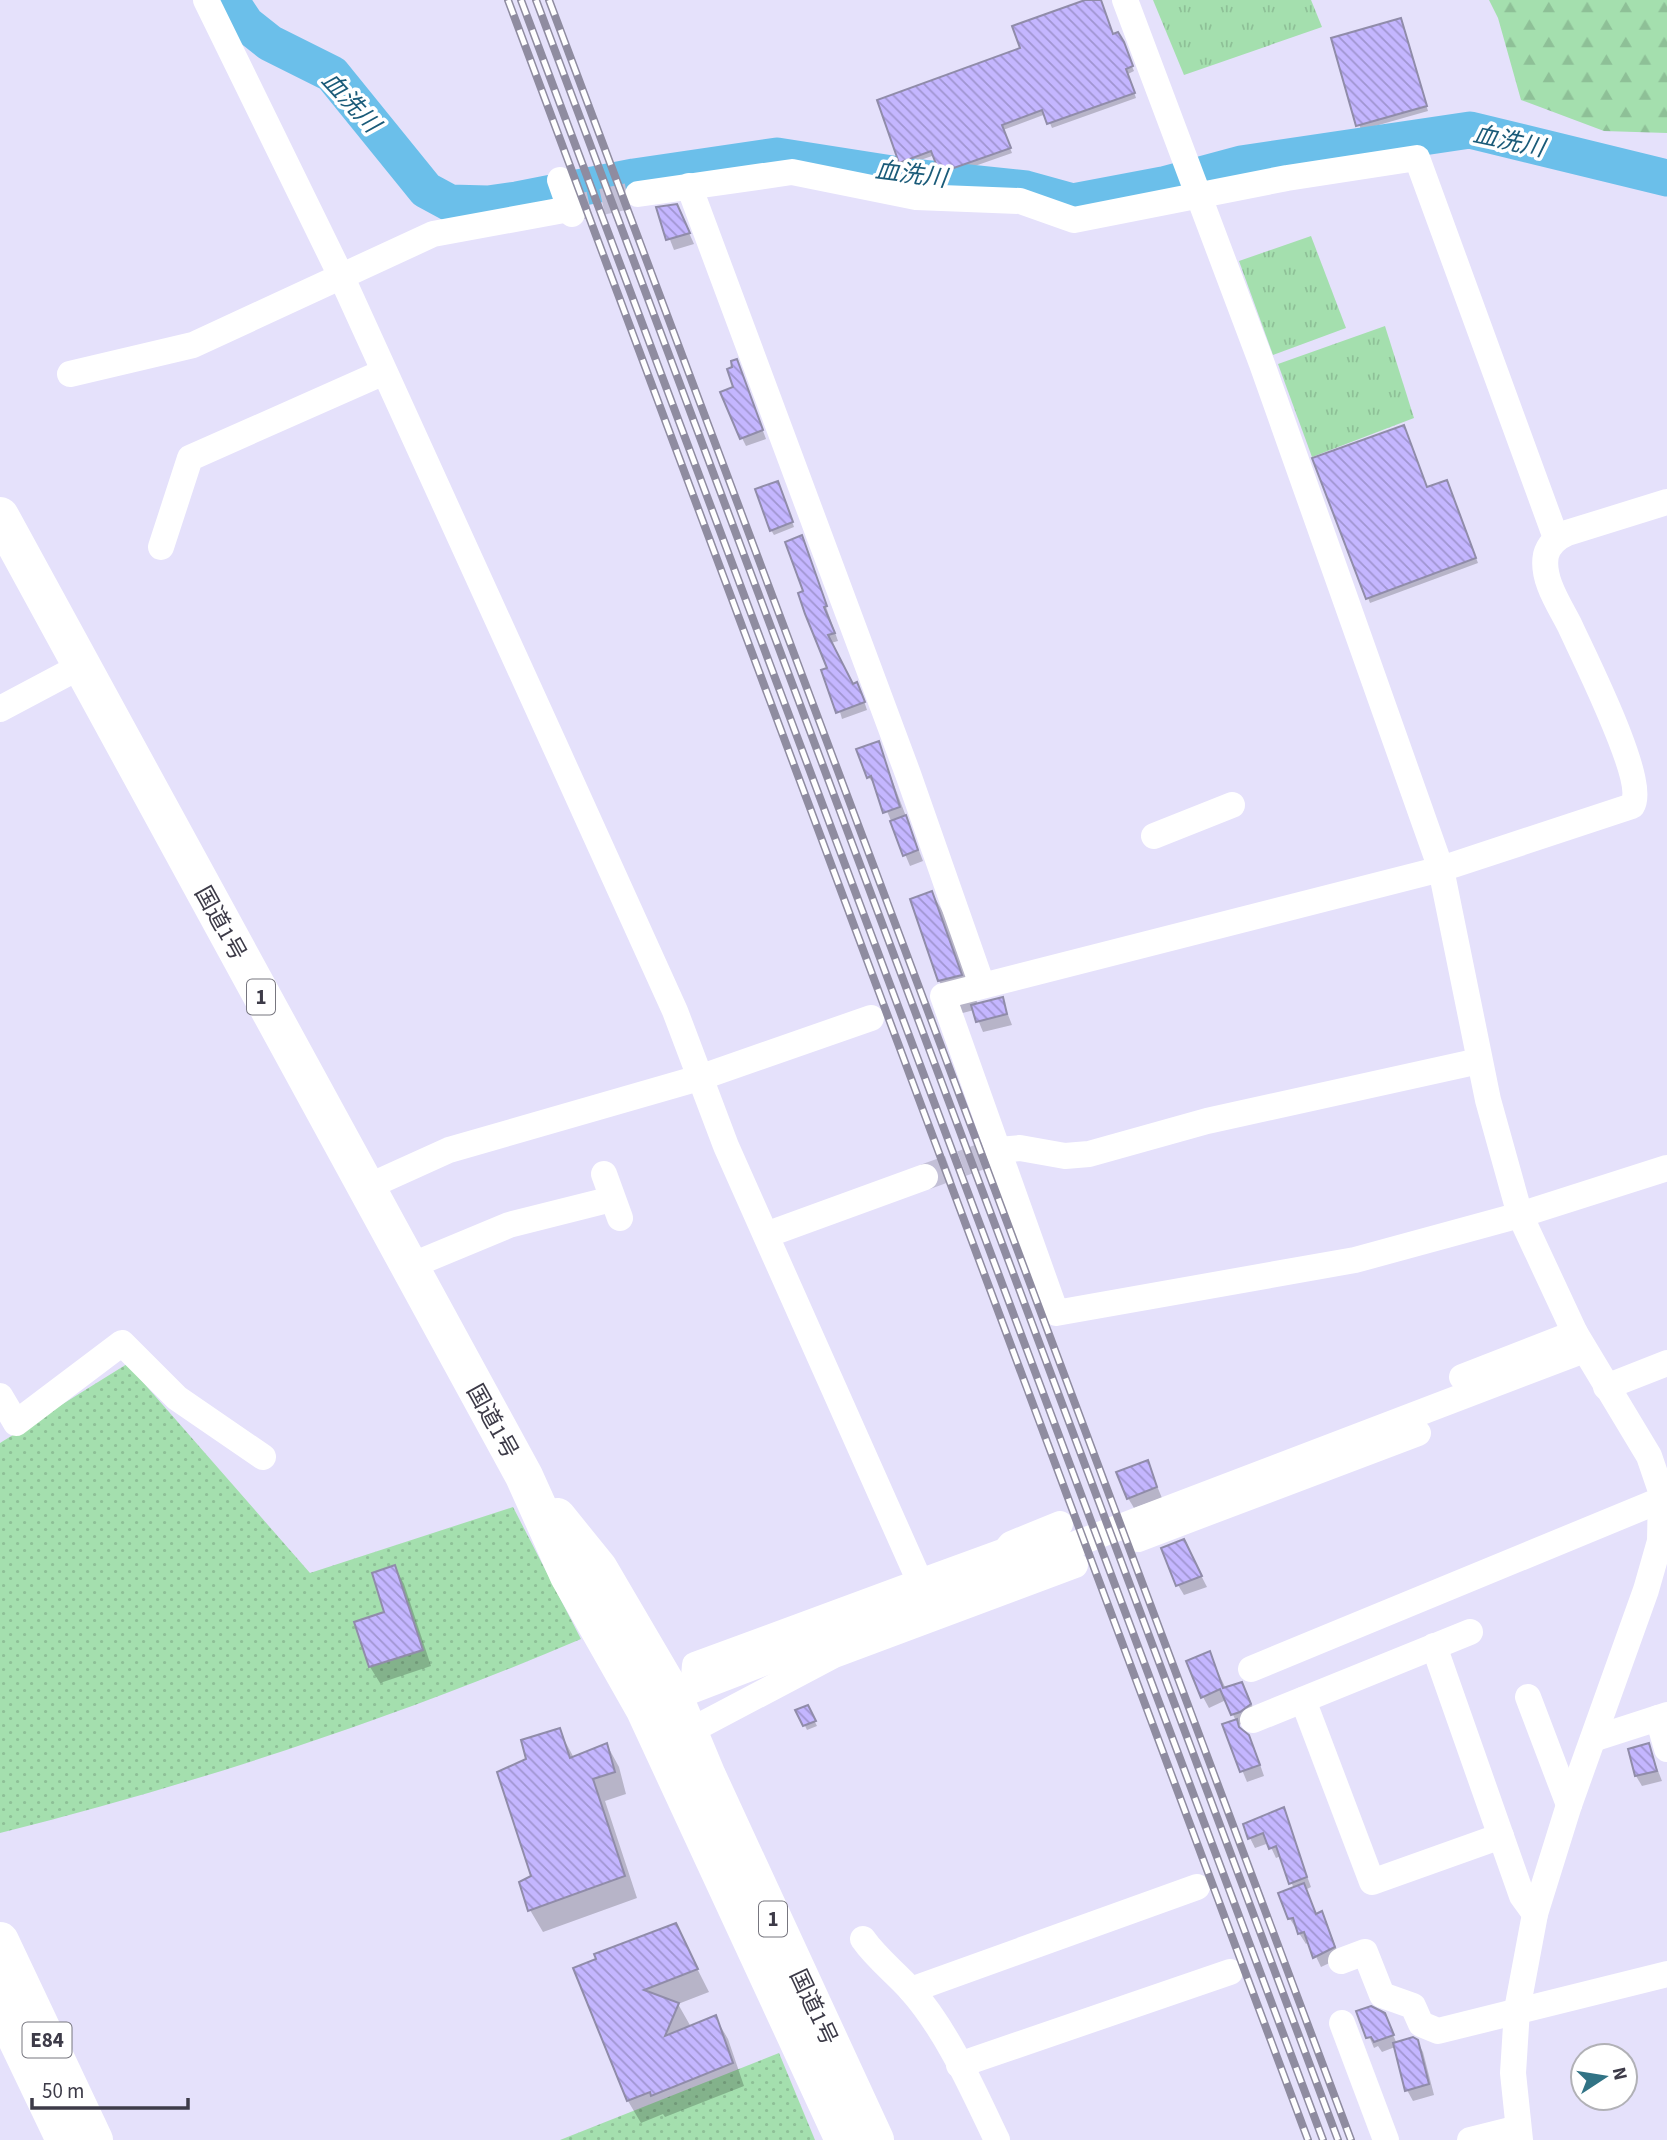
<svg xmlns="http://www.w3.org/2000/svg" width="1667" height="2140" viewBox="0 0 1667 2140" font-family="'Source Sans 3','Noto Sans JP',sans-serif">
  <defs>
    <pattern id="grass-tufts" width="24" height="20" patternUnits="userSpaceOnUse" patternTransform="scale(1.75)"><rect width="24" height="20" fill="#a4dfae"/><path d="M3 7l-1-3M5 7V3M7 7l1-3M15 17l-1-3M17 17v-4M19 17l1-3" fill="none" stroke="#8ec097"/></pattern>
    <pattern id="forest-firs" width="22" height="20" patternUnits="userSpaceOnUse" patternTransform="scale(1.75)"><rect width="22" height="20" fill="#a4dfae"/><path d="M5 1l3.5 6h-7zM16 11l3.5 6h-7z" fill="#8ec097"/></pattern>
    <pattern id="park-dots" width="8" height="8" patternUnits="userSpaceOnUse" patternTransform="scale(1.75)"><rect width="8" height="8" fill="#a4dfae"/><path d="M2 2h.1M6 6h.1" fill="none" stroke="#8ec097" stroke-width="1.8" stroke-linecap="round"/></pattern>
    <pattern id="building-back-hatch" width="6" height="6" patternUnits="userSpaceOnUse" patternTransform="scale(1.75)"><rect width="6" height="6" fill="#c4b6ff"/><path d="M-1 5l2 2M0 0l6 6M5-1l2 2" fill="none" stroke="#a095d0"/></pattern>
  </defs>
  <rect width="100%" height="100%" fill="#e5e1fb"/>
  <g fill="url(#grass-tufts)">
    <path d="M1153 0H1311L1322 27 1184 75Z"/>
    <path d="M1311 236 1346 328 1273 355 1239 261Z"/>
    <path d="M1385 326 1414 418 1312 457 1278 364Z"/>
  </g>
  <path fill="url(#forest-firs)" d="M1489 0H1667V133L1604 131 1521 100 1498 18Z"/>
  <g fill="url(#park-dots)">
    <path d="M127 1364 310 1573 513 1507 581 1639C393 1719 199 1783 0 1833V1443Z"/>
    <path d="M779 2053 815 2140H560Z"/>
  </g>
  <g fill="#0003">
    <path d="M1090 0H1100L1113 36 1120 39 1134 71 1128 74 1136 98 1052 128 1046 114 1003 130 1012 153 952 174 942 173 935 155 903 166 901 162 1022 49Z"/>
    <path d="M1400 20 1428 111 1361 130 1333 39Z"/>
    <path d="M658 209 682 217 694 244 674 250Z"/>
    <path d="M740 369 766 439 746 446 742 438 735 388Z"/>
    <path d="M1449 486 1478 563 1370 603 1368 598 1427 489Z"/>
    <path d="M780 487 794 527 774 535 771 530Z"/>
    <path d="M802 538 838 641 831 643 853 686 861 692 867 710 842 719 806 592Z"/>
    <path d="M878 743 923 861 910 866 876 785 868 777Z"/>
    <path d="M932 893 951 926 978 1005 1002 999 1012 1025 983 1032 974 1010 959 1014 939 981 912 900Z"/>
    <path d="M1147 1462 1162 1498 1134 1508 1128 1498Z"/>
    <path d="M1189 1552 1207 1587 1184 1595 1178 1585Z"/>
    <path d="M395 1567 404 1584 431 1666 380 1683 370 1667 387 1613Z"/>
    <path d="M1209 1653 1226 1689 1241 1684 1248 1695 1256 1715 1239 1725 1254 1747 1264 1776 1247 1782 1224 1726 1236 1721 1226 1700 1209 1708 1203 1697 1188 1662Z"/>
    <path d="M807 1707 817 1726 807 1730 798 1711Z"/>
    <path d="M559 1730 574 1758 607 1745 619 1767 626 1794 605 1801 637 1898 543 1932 530 1910 522 1883 533 1877 528 1760Z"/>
    <path d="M1648 1745 1662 1781 1642 1786 1636 1776Z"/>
    <path d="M1283 1810 1311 1887 1305 1890 1317 1915 1321 1914 1327 1924 1340 1958 1321 1967 1309 1942 1306 1944 1290 1919 1281 1894 1294 1889 1281 1856 1276 1858 1269 1843 1255 1848 1250 1838Z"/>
    <path d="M675 1925 709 1992 678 2004 691 2027 715 2017 728 2039 744 2086 665 2117 663 2114 641 2123 628 2101 575 1969Z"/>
    <path d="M1359 2012 1384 2014 1397 2044 1417 2041 1423 2052 1434 2095 1413 2101 1407 2090 1395 2047 1382 2052 1378 2046 1374 2048Z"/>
  </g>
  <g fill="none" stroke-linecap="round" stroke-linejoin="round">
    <path stroke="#6bbfea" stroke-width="37" d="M230 0 246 24 270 43 332 74 426 190 450 203 488 204 517 200 634 177 777 156 911 177 1026 189 1073 202 1163 185 1241 164 1470 130 1667 178"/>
  </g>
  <g fill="url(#building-back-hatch)" stroke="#908ca9" stroke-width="2">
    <path d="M1085 0H1101L1113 34 1118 32 1124 42 1133 66 1126 69 1135 93 1047 124 1042 110 1002 125 1011 148 948 170 938 169 931 151 899 163 877 100 1020 48 1012 26Z"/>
    <path d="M1401 18 1427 106 1356 126 1331 38Z"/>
    <path d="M677 204 690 233 666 240 656 207Z"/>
    <path d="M737 359 763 430 740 439 720 392 733 387 727 369 732 367 731 361Z"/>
    <path d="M1404 425 1427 487 1447 480 1476 558 1366 599 1312 458Z"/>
    <path d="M778 481 793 522 770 531 755 489Z"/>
    <path d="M802 535 827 606 824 607 835 633 828 635 853 684 857 682 865 702 836 713 821 670 827 668 805 614 798 593 803 591 785 542Z"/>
    <path d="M879 741 900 807 883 813 871 776 867 778 856 749Z"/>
    <path d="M906 815 918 850 903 856 890 821Z"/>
    <path d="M932 891 962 975 938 981 910 899Z"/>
    <path d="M1003 997 1007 1014 976 1022 971 1005Z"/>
    <path d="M1148 1460 1157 1487 1127 1499 1116 1472Z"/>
    <path d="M1184 1539 1202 1576 1176 1586 1161 1548Z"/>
    <path d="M395 1565 423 1650 369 1667 354 1622 384 1612 372 1573Z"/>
    <path d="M1210 1651 1223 1688 1242 1682 1251 1704 1240 1712 1231 1715 1220 1689 1201 1698 1186 1661Z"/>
    <path d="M808 1705 816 1721 803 1726 795 1710Z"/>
    <path d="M1237 1719 1239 1727 1249 1735 1260 1765 1240 1772 1222 1724Z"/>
    <path d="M560 1728 570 1758 607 1743 615 1772 593 1779 625 1876 528 1911 519 1882 531 1876 497 1772 526 1759 521 1740Z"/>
    <path d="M1649 1743 1657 1771 1635 1776 1628 1749Z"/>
    <path d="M1284 1807 1307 1877 1289 1884 1276 1846 1269 1849 1263 1833 1248 1839 1243 1824Z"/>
    <path d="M1304 1883 1316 1914 1322 1911 1335 1947 1313 1958 1304 1932 1298 1934 1293 1918 1288 1919 1278 1893Z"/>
    <path d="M676 1923 698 1969 644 1990 679 2003 665 2036 716 2015 733 2063 651 2096 650 2092 627 2101 573 1968 596 1959 594 1954Z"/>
    <path d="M1371 2006 1385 2013 1394 2035 1374 2042 1371 2037 1366 2038 1356 2011Z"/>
    <path d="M1413 2037 1418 2040 1429 2084 1405 2091 1393 2043Z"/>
  </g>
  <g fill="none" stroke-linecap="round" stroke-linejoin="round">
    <g stroke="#c3c0d7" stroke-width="26" stroke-dasharray="26 13" stroke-linecap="butt">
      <path d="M564 210 638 194"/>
      <path d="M925 1177 999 1150"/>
    </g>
    <g stroke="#fff" stroke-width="26">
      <path d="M206 0 342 278 555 746 675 1011 726 1146 920 1582 695 1665 693 1689"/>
      <path d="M1125 0 1262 364 1441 869 1488 1100 1520 1215 1575 1333 1649 1456 1661 1491 1660 1541 1646 1590 1569 1805 1535 1914 1517 2010 1513 2073 1520 2140"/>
      <path d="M560 180 572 214"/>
      <path d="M689 186 908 774 982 985"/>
      <path d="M638 194 792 172 916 197 1020 201 1074 220 1287 178 1417 158 1556 538"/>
      <path d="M70 374 193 345 433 234 564 210"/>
      <path d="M1667 502 1567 533C1558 537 1549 544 1546 555 1541 579 1560 606 1570 626 1583 655 1648 782 1632 806L1441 869 943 996 1056 1313 1355 1260 1520 1215 1667 1168"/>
      <path d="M161 547 190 458 384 372"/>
      <path d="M0 709 81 666"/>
      <path d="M1154 836 1232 805"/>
      <path d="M999 1150 1020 1148 1065 1156 1089 1154 1207 1121 1479 1061"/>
      <path d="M604 1174 620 1218"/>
      <path d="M365 1188 449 1150 699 1078 871 1018"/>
      <path d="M766 1235 925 1177"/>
      <path d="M408 1267 509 1225 612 1199"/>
      <path d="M1462 1377 1575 1333"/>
      <path d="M1606 1387 1667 1363"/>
      <path d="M0 1396 16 1423 122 1343 177 1398 263 1457"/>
      <path d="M1138 1539 1418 1433"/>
      <path d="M920 1582 1005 1551 1011 1544 1060 1524"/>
      <path d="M1434 1646 1522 1896 1535 1914"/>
      <path d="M1251 1669 1663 1499"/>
      <path d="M680 1695 1584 1350"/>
      <path d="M1528 1697 1569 1805"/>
      <path d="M1303 1700 1372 1882 1501 1836"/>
      <path d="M1658 1718 1667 1749"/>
      <path d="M1253 1720 1470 1632"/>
      <path d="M688 1732 834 1655 1075 1565"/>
      <path d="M1593 1739 1667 1715"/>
      <path d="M863 1939C877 1959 895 1972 911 1990 948 2032 973 2090 997 2140"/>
      <path d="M1341 1961 1365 1952 1382 1995 1413 2006 1421 2024 1438 2031 1667 1974"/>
      <path d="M911 1990 1197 1887"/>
      <path d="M1342 2023 1386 2140"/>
      <path d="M959 2065 1230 1972"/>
      <path d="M1470 2140 1518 2128"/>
    </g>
    <g stroke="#fff" stroke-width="38">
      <path d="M0 516 524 1476 569 1576 645 1710 844 2140"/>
      <path d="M557 1517 599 1569 674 1697 707 1776 875 2140"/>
      <path d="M0 1941 94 2140"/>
      <path d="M0 2004 65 2140"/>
    </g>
    <defs>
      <g id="rail">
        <path d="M508 0 1308 2140"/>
        <path d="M521 0 1323 2140"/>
        <path d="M536 0 1338 2140"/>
        <path d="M549 0 1351 2140"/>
      </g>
    </defs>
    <use href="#rail" stroke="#8f8ca0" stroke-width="8"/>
    <use href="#rail" stroke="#fff" stroke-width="5" stroke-dasharray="16" stroke-linecap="butt"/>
  </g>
  <g text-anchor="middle" stroke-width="7" stroke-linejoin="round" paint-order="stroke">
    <g fill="#fff" stroke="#77767f" stroke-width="2">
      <rect x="247" y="979.5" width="28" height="35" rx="5"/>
      <rect x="759" y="1901.5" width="28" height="35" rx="5"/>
      <rect x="22.5" y="2022.5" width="49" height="35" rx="5"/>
    </g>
    <g font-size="21" font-weight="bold" fill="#3d3b48">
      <text x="261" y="1004">1</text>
      <text x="773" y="1926">1</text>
      <text x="47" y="2047">E84</text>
    </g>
    <g font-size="23" fill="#3d3b48" stroke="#fff">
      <text transform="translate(221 923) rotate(61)" y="8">国道1号</text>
      <text transform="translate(493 1421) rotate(61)" y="8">国道1号</text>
      <text transform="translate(814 2007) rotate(65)" y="8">国道1号</text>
    </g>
    <g font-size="24" font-style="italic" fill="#1a5b79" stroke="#fff">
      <text transform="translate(351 102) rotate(47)" y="8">血洗川</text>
      <text transform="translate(1509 141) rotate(12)" y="8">血洗川</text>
      <text transform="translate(911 174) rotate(7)" y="8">血洗川</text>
    </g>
  </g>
  <g transform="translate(1604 2077) rotate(78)"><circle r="33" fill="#ffffff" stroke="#b1b1b6" stroke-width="2"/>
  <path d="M0-5L12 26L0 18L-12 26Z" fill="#317385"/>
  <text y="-10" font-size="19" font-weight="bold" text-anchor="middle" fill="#3d3b48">N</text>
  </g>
  <path d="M32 2098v10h156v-10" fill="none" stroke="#3d3b48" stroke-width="3.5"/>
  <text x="42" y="2098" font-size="21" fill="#3d3b48" stroke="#ffffff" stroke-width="5" paint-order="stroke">50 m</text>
</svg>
